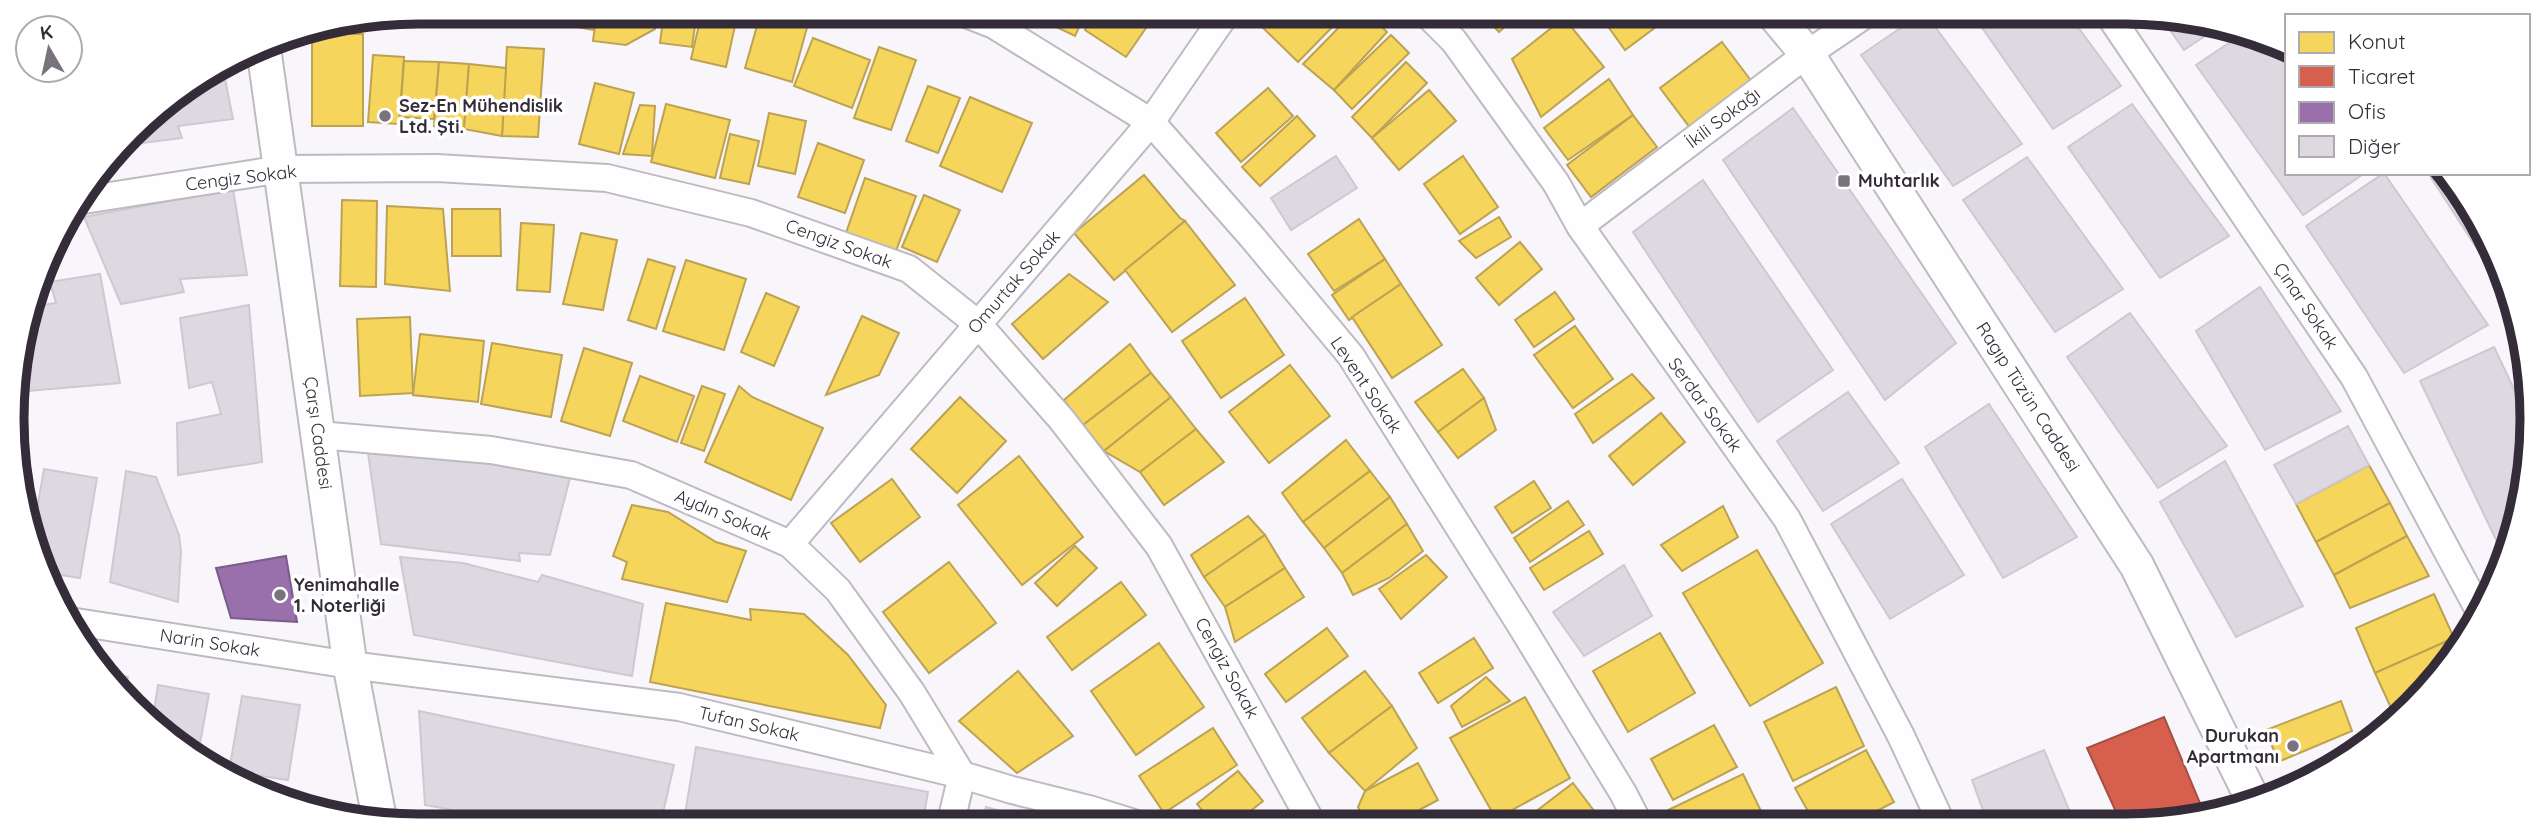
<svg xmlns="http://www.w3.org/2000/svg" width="2544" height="839" viewBox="0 0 2544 839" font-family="Quicksand,sans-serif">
  <rect width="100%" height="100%" fill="#f9f6fb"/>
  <g fill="#f6d55c" stroke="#bca252" stroke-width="2">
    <path d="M529 12H558L556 22 528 18Z"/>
    <path d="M566 12H595L594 30 565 25Z"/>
    <path d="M597 12H658L655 29 626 45 593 41Z"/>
    <path d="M664 12H697L692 47 660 43Z"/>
    <path d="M702 12H738L726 67 691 59Z"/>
    <path d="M761 12 808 24 792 82 745 68Z"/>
    <path d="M1025 12H1086L1075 36Z"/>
    <path d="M1097 12H1157L1126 57 1085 30Z"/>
    <path d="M1263 12H1347L1298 62 1255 20Z"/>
    <path d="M1354 12H1367L1387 32 1334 90 1303 64Z"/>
    <path d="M1480 12H1521L1499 32Z"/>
    <path d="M1616 12H1676L1625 50 1604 21Z"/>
    <path d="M1564 18 1604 67 1541 117 1512 59Z"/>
    <rect x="312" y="34" width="51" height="92"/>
    <path d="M1391 35 1409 53 1352 109 1334 90Z"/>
    <path d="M813 38 870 60 852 108 794 86Z"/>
    <path d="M1722 42 1752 82 1691 129 1660 88Z"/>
    <path d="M507 47 544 49 538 137 502 136Z"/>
    <path d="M879 47 916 60 891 130 854 118Z"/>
    <path d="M373 55 404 57 399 124 368 122Z"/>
    <path d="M404 61 439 62 434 119 400 117Z"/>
    <path d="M439 62 469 64 464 129 434 126Z"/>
    <path d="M1406 62 1427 83 1372 138 1352 117Z"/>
    <path d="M469 64 506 68 502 136 464 129Z"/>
    <path d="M1609 79 1633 115 1568 160 1544 128Z"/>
    <path d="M595 83 634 93 619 154 579 144Z"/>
    <path d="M928 86 960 98 938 153 906 141Z"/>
    <path d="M1268 88 1293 116 1241 162 1216 133Z"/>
    <path d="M1429 90 1456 121 1399 170 1372 138Z"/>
    <path d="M970 97 1032 123 1002 192 940 166Z"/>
    <path d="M666 104 730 120 715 178 651 162Z"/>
    <path d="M640 105 655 106 652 156 623 154Z"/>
    <path d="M769 113 806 121 795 174 758 166Z"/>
    <path d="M1633 115 1657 147 1591 197 1567 165Z"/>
    <path d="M1297 116 1315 136 1260 186 1242 167Z"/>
    <path d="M730 134 759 141 749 184 720 178Z"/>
    <path d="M818 143 864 160 845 213 798 197Z"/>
    <path d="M1463 156 1498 207 1460 234 1424 184Z"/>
    <path d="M1144 175 1180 218 1185 221 1114 280 1074 233Z"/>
    <path d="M865 178 916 196 896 251 846 233Z"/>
    <path d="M924 195 960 210 937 262 902 247Z"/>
    <path d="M342 200 377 201 376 287 340 286Z"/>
    <path d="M387 206 443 209 450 291 385 284Z"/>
    <path d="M452 209H500L501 256H452Z"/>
    <path d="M1499 217 1511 237 1476 258 1459 241Z"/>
    <path d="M1359 219 1385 259 1334 291 1308 254Z"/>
    <path d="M1185 221 1235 285 1172 332 1125 270Z"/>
    <path d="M521 223 554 225 550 292 517 290Z"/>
    <path d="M581 233 617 240 603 310 563 304Z"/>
    <path d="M1520 242 1542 269 1499 305 1476 278Z"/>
    <path d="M648 259 675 267 656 329 628 320Z"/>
    <path d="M1385 259 1401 284 1349 320 1332 295Z"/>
    <path d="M686 260 746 279 724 350 663 331Z"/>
    <path d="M1069 274 1108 302 1043 359 1012 324Z"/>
    <path d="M1401 284 1442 345 1392 378 1352 317Z"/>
    <path d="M1555 292 1574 319 1534 347 1515 320Z"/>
    <path d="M766 293 799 307 774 366 741 352Z"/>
    <path d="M1245 298 1284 355 1221 398 1182 341Z"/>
    <path d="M862 316 899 333 879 375 826 395Z"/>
    <path d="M410 317 413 393 360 396 357 319Z"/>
    <path d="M1575 326 1613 379 1573 408 1534 355Z"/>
    <path d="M420 334 484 341 478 402 413 395Z"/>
    <path d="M492 343 562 355 551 417 481 404Z"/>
    <path d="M1130 344 1151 373 1083 425 1064 400Z"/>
    <path d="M584 348 632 363 610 436 561 421Z"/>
    <path d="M1290 365 1330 416 1269 463 1229 412Z"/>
    <path d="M1463 369 1484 398 1438 432 1415 402Z"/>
    <path d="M1151 373 1171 397 1104 451 1083 425Z"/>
    <path d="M1632 374 1654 398 1593 443 1575 414Z"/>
    <path d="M640 376 694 396 677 442 623 421Z"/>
    <path d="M702 386 725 394 704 451 681 443Z"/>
    <path d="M739 386 752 397 823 428 791 500 705 462Z"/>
    <path d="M960 397 1006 441 957 493 911 449Z"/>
    <path d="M1171 397 1196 429 1140 472 1104 451Z"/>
    <path d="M1484 398 1496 430 1458 458 1438 432Z"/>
    <path d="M1661 413 1685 442 1633 485 1609 456Z"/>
    <path d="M1196 429 1224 462 1164 505 1140 472Z"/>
    <path d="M1346 440 1370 471 1303 522 1282 493Z"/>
    <path d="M1019 456 1083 537 1022 585 958 505Z"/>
    <path d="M2369 465 2390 503 2316 542 2296 504Z"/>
    <path d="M1370 471 1390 497 1324 548 1303 522Z"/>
    <path d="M892 479 920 517 860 562 831 523Z"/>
    <path d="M1534 481 1551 508 1512 533 1495 507Z"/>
    <path d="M1390 497 1407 524 1342 573 1324 548Z"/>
    <path d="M1568 501 1584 525 1530 562 1514 538Z"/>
    <path d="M2390 503 2407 536 2334 575 2316 542Z"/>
    <path d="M632 505 668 512 716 542 746 551 727 602 622 579 627 562 613 556Z"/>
    <path d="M1723 506 1738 537 1682 571 1661 545Z"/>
    <path d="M1248 516 1265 535 1204 577 1191 555Z"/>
    <path d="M1407 524 1423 551 1389 578 1353 595 1342 573Z"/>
    <path d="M1589 531 1603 554 1544 590 1530 568Z"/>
    <path d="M1265 535 1285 568 1225 607 1204 577Z"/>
    <path d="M2407 536 2429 576 2350 608 2334 575Z"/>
    <path d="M1075 546 1097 568 1057 606 1035 583Z"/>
    <path d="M1757 550 1823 663 1750 706 1683 593Z"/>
    <path d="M1426 555 1447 577 1401 619 1379 589Z"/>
    <path d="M949 562 996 623 929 673 883 612Z"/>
    <path d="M1285 568 1304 597 1235 642 1225 607Z"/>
    <path d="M1121 582 1146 615 1072 670 1047 637Z"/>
    <path d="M2434 594 2454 638 2375 673 2356 628Z"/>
    <path d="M666 603 751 620 750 609 804 614 848 655 886 705 880 728 650 682Z"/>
    <path d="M1327 628 1348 656 1286 702 1265 674Z"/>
    <path d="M1660 633 1695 693 1628 732 1593 671Z"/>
    <path d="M1474 638 1493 668 1438 703 1419 673Z"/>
    <path d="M2454 638 2457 647 2417 696 2391 708 2375 673Z"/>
    <path d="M1159 643 1204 707 1136 755 1091 691Z"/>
    <path d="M1018 671 1073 736 1017 773 959 721Z"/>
    <path d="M1365 671 1392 706 1329 753 1302 718Z"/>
    <path d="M1486 677 1510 701 1462 727 1451 706Z"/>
    <path d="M1836 687 1864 746 1793 781 1764 722Z"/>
    <path d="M1525 697 1570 778 1496 819 1450 738Z"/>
    <path d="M2341 701 2352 731 2278 762 2266 730Z"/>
    <path d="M1392 706 1417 748 1365 791 1329 753Z"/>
    <path d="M1714 725 1737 767 1673 800 1651 759Z"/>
    <path d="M1213 728 1237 765 1164 813 1139 776Z"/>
    <path d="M1866 750 1894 802 1852 824H1815L1795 788Z"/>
    <path d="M1418 763 1438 800 1391 825H1368L1358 807 1365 791Z"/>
    <path d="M1238 771 1263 801 1233 825H1214L1197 804Z"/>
    <path d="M1743 774 1761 811 1734 824H1670L1664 812Z"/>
    <path d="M1573 783 1598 816 1587 824 1518 825Z"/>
  </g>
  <path fill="#d6604d" stroke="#a55047" stroke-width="2" d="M2164 717 2205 815 2177 823H2121L2087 748Z"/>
  <path fill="#9970ab" stroke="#7b5c89" stroke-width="2" d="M286 556 297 622 231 618 216 568Z"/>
  <g fill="#ded8e1" stroke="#cec8d1" stroke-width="2">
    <path d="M1924 12 2022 144 1953 186 1861 55Z"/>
    <path d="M1971 12H2067L2121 86 2053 129Z"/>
    <path d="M2161 17 2222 25 2184 50Z"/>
    <path d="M2244 33 2287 54V173H2365L2303 215 2196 65Z"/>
    <path d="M223 69 233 119 178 126 182 138 127 145 151 114Z"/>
    <path d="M2132 104 2229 236 2160 278 2068 147Z"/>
    <path d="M1793 108 1956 343 1885 400 1723 160Z"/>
    <path d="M1336 156 1357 188 1291 230 1271 198Z"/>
    <path d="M2027 157 2123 289 2055 332 1963 200Z"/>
    <path d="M2384 173 2488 325 2404 373 2306 226Z"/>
    <path d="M2428 173H2440L2477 216 2497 273 2494 275Z"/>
    <path d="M1703 180 1833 370 1758 422 1633 232Z"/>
    <path d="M233 189 247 275 180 279 184 292 121 304 84 217Z"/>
    <path d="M100 274 120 383 17 392 16 367 34 306 56 303 50 282Z"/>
    <path d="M2260 287 2341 411 2265 450 2196 331Z"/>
    <path d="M249 305 262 462 178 475 177 423 221 414 212 382 189 388 180 318Z"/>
    <path d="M2130 313 2227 446 2158 488 2067 357Z"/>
    <path d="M2494 347 2525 412 2518 525 2511 541 2499 546 2420 381Z"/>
    <path d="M1848 392 1899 463 1823 511 1777 441Z"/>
    <path d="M1989 404 2077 537 2003 578 1925 447Z"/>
    <path d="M2348 426 2369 465 2296 504 2274 465Z"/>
    <path d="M367 446 571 474 550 555 519 553 520 561 381 544Z"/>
    <path d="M2225 461 2303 606 2236 637 2160 502Z"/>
    <path d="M44 469 97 478 80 578 48 573 32 538Z"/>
    <path d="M126 471 156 477 179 535 181 551 178 602 110 582Z"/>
    <path d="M1902 479 1964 575 1890 619 1831 524Z"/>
    <path d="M400 557 463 563 538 582 542 575 643 604 632 676 414 635Z"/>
    <path d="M1624 565 1652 616 1584 656 1553 612Z"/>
    <path d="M108 673 128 677 126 691Z"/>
    <path d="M158 685 209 694 197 760 153 718Z"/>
    <path d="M242 696 300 705 288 780 229 771Z"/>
    <path d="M2417 696 2397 722 2391 708Z"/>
    <path d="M419 711 674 765 660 826 544 827 425 805Z"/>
    <path d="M696 747 928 792 922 826H683Z"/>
    <path d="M2044 750 2075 824H1988L1972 780Z"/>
    <path d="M986 807 1055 826H982Z"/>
  </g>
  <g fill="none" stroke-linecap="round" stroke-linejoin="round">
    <defs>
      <g id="minor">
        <path d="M961 12 994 25 1151 122 1252 237 1351 356 1520 624 1623 793 1639 824"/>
        <path d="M1425 12 1454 41 1556 183 1580 226 1787 519 1901 736 1942 824"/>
        <path d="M2107 12 2354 377 2481 614"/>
        <path d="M84 200 282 169 437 168 607 178 751 213 909 269 978 324 1062 420 1159 546 1313 825"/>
        <path d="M1580 226 1807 54 1869 12"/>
        <path d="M319 435 491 450 631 475 790 544 838 590 912 693 962 775 950 826"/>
        <path d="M790 544 1151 122 1227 12"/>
        <path d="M70 621 350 665 679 707 962 775 1012 790 1089 809 1140 825"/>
      </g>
      <g id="tertiary">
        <path d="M1772 12 1807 54 2137 566 2253 800"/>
        <path d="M263 44 350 665 380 822"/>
      </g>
    </defs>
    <use href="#minor" stroke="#bebac1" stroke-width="30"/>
    <use href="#tertiary" stroke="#bebac1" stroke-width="37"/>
    <use href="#minor" stroke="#fefefe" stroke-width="26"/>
    <use href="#tertiary" stroke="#fefefe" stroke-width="33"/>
  </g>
  <g fill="#79737d" stroke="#fff" stroke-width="2.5">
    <circle cx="385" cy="116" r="7"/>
    <rect x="1837" y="174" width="14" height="14" rx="3.5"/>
    <circle cx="280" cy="595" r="7"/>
    <circle cx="2293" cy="746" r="7"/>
  </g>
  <g text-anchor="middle" stroke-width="7" stroke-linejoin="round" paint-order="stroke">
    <g font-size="18" font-weight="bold" fill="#342c39" stroke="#fff" text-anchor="start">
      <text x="399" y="112">Sez-En Mühendislik<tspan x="399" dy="21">Ltd. Şti.</tspan></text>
      <text x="1858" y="187">Muhtarlık</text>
      <text x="294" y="591">Yenimahalle<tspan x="294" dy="21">1. Noterliği</tspan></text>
      <text x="2279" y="742" text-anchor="end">Durukan<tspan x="2279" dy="21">Apartmanı</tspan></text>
    </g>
    <g font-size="18" fill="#342c39" stroke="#fff">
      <text transform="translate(1723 118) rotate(-37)" y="6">İkili Sokağı</text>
      <text transform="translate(241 178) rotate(-7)" y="6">Cengiz Sokak</text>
      <text transform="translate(839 244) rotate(20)" y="6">Cengiz Sokak</text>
      <text transform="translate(1014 282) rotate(-49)" y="6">Omurtak Sokak</text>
      <text transform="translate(2306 306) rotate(56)" y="6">Çınar Sokak</text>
      <text transform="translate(1366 385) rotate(56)" y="6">Levent Sokak</text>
      <text transform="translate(2028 397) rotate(57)" y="6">Ragıp Tüzün Caddesi</text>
      <text transform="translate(1705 405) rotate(54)" y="6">Serdar Sokak</text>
      <text transform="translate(318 433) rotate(82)" y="6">Çarşı Caddesi</text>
      <text transform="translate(723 515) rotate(23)" y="6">Aydın Sokak</text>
      <text transform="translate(210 643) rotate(9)" y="6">Narin Sokak</text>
      <text transform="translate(1227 668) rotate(61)" y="6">Cengiz Sokak</text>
      <text transform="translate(749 724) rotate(13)" y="6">Tufan Sokak</text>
    </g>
  </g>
  <path d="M0 0H2544V839H0ZM419 24H2125A395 395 0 0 1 2520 419V419A395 395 0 0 1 2125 814H419A395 395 0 0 1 24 419V419A395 395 0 0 1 419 24Z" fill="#fff" fill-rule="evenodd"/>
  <path fill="none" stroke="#342c39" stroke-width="9" d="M419 24H2125A395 395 0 0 1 2520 419V419A395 395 0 0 1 2125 814H419A395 395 0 0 1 24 419V419A395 395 0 0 1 419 24Z"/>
  <rect x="2285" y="14" width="245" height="161" fill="#ffffff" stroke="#aeabb0" stroke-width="2"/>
  <rect x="2299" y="32" width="35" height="21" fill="#f6d55c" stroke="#aeabb0" stroke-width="2"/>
  <text x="2348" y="49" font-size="21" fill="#342c39">Konut</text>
  <rect x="2299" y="66" width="35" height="21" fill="#d6604d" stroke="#aeabb0" stroke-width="2"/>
  <text x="2348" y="84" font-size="21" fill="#342c39">Ticaret</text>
  <rect x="2299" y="102" width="35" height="21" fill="#9970ab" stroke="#aeabb0" stroke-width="2"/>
  <text x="2348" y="119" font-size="21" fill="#342c39">Ofis</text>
  <rect x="2299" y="136" width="35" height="21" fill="#ded8e1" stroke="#aeabb0" stroke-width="2"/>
  <text x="2348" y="154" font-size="21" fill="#342c39">Diğer</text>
  <g transform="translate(49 49) rotate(351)"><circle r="33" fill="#ffffff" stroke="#aeabb0" stroke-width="2"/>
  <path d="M0-5L12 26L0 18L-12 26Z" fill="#79737d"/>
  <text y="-10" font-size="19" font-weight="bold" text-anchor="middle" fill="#342c39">K</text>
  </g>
</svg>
